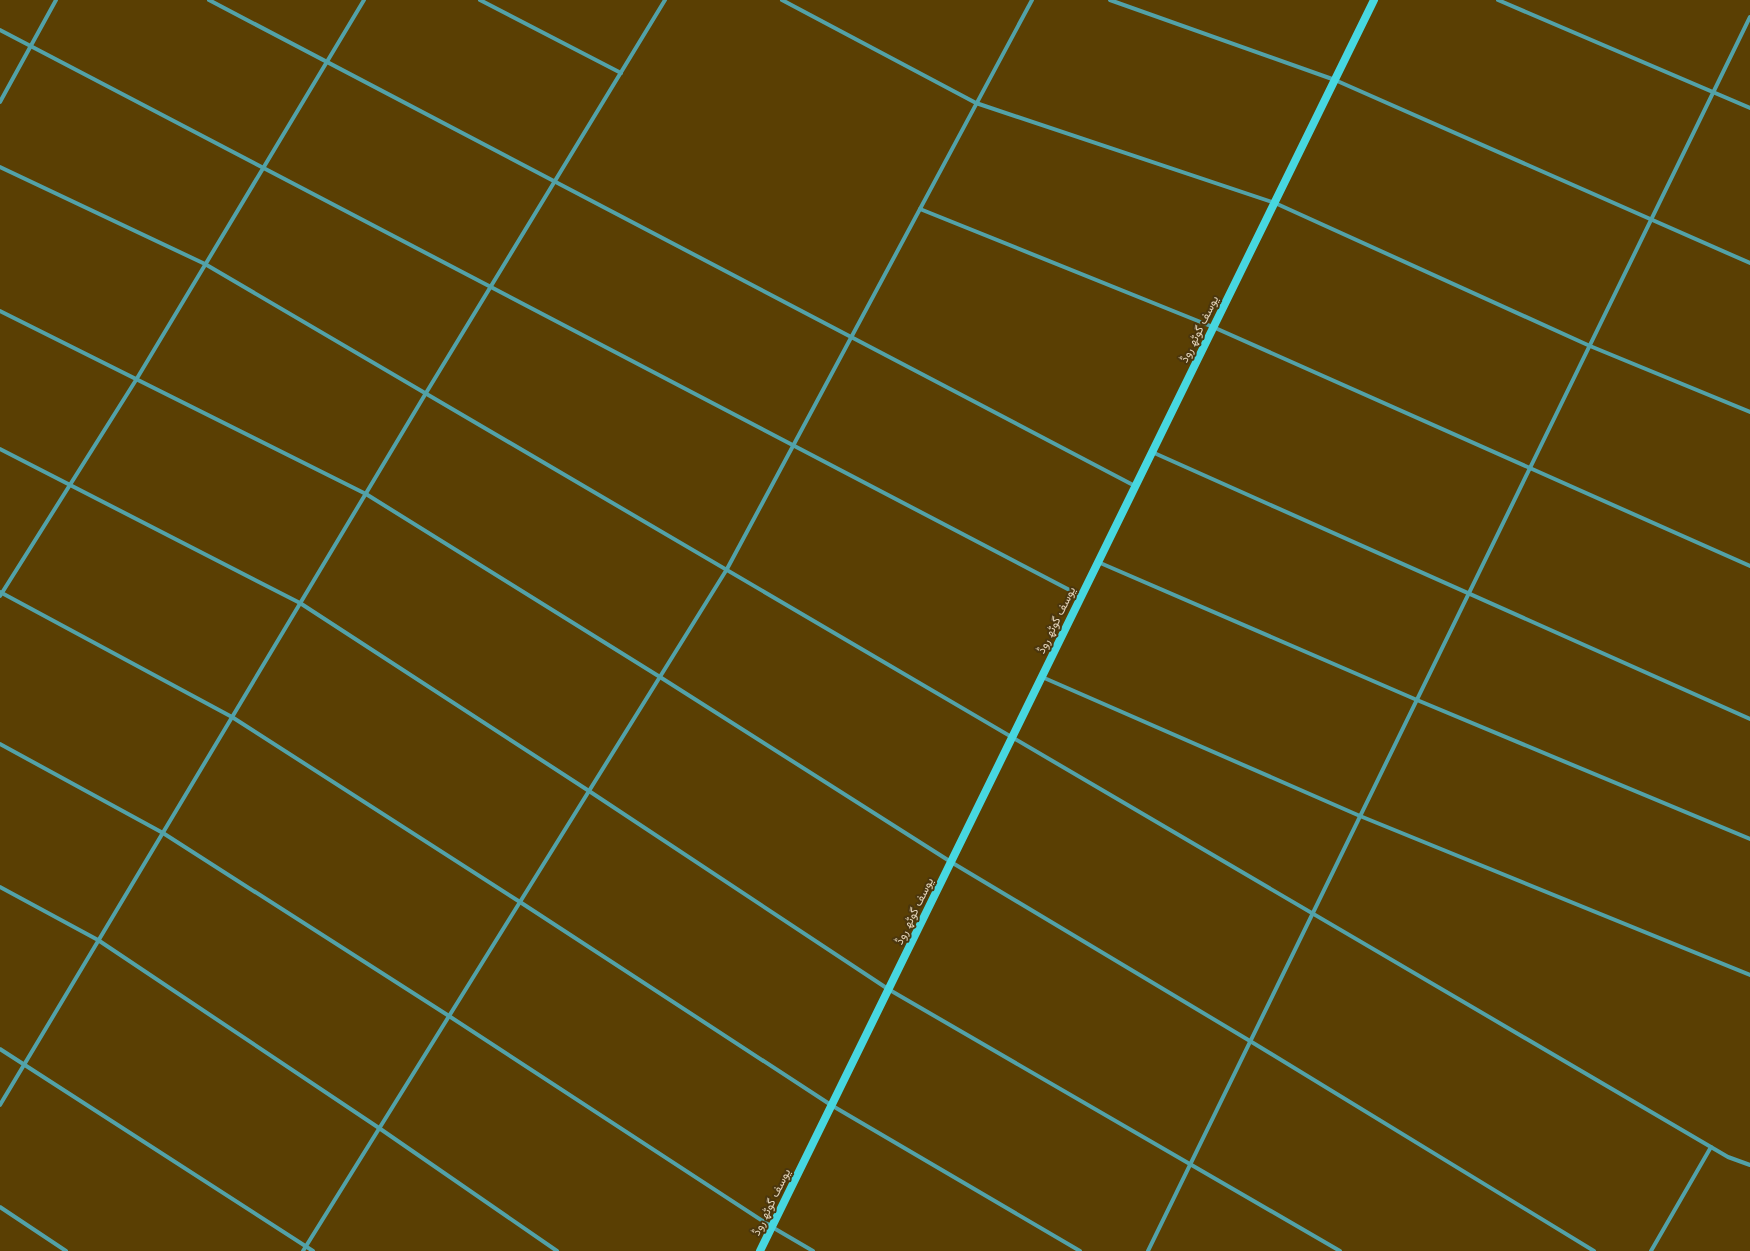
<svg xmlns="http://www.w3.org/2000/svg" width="1750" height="1251" viewBox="0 0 1750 1251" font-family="Quicksand,Vazirmatn,sans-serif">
  <rect width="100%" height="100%" fill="#5a3f03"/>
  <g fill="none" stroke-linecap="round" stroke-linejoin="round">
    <g stroke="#52a2a8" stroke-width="4">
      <path d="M209 0 1135 486"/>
      <path d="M480 0 621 73"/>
      <path d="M782 0 976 103 1275 203 1590 346 1750 412"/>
      <path d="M1110 0 1335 80 1750 263"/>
      <path d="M1498 0 1750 108"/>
      <path d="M0 30 1081 596"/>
      <path d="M0 102 56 0"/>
      <path d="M0 167 205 264 1728 1157 1750 1165"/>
      <path d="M920 209 1213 327 1750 566"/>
      <path d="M0 311 366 494 660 677 951 862 1250 1041 1594 1251"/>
      <path d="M0 449 300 603 589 791 888 989 1340 1251"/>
      <path d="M1152 452 1750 719"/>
      <path d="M1098 562 1417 700 1750 839"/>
      <path d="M0 592 232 717 520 902 831 1105 1080 1251"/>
      <path d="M0 596 136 380 364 0"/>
      <path d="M1042 677 1360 816 1750 975"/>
      <path d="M0 744 163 833 449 1016 772 1227 813 1251"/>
      <path d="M0 887 98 940 379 1128 557 1251"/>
      <path d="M0 1049 313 1251"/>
      <path d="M0 1105 426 393 665 0"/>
      <path d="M0 1207 66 1251"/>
      <path d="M303 1251 727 569 1032 0"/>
      <path d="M1148 1251 1750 17"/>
      <path d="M1651 1251 1711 1147"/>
    </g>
    <path stroke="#47d7e0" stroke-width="8" d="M760 1251 1374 0"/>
  </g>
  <g text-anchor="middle" stroke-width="4" stroke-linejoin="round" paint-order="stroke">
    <g font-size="12" fill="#dfd0b6" stroke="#4b360d">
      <text transform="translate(1199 329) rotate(-64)" y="4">یوسف گوٹھ روڈ</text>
      <text transform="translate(1056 620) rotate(-64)" y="4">یوسف گوٹھ روڈ</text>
      <text transform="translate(914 911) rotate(-64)" y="4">یوسف گوٹھ روڈ</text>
      <text transform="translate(771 1202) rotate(-64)" y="4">یوسف گوٹھ روڈ</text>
    </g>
  </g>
</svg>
